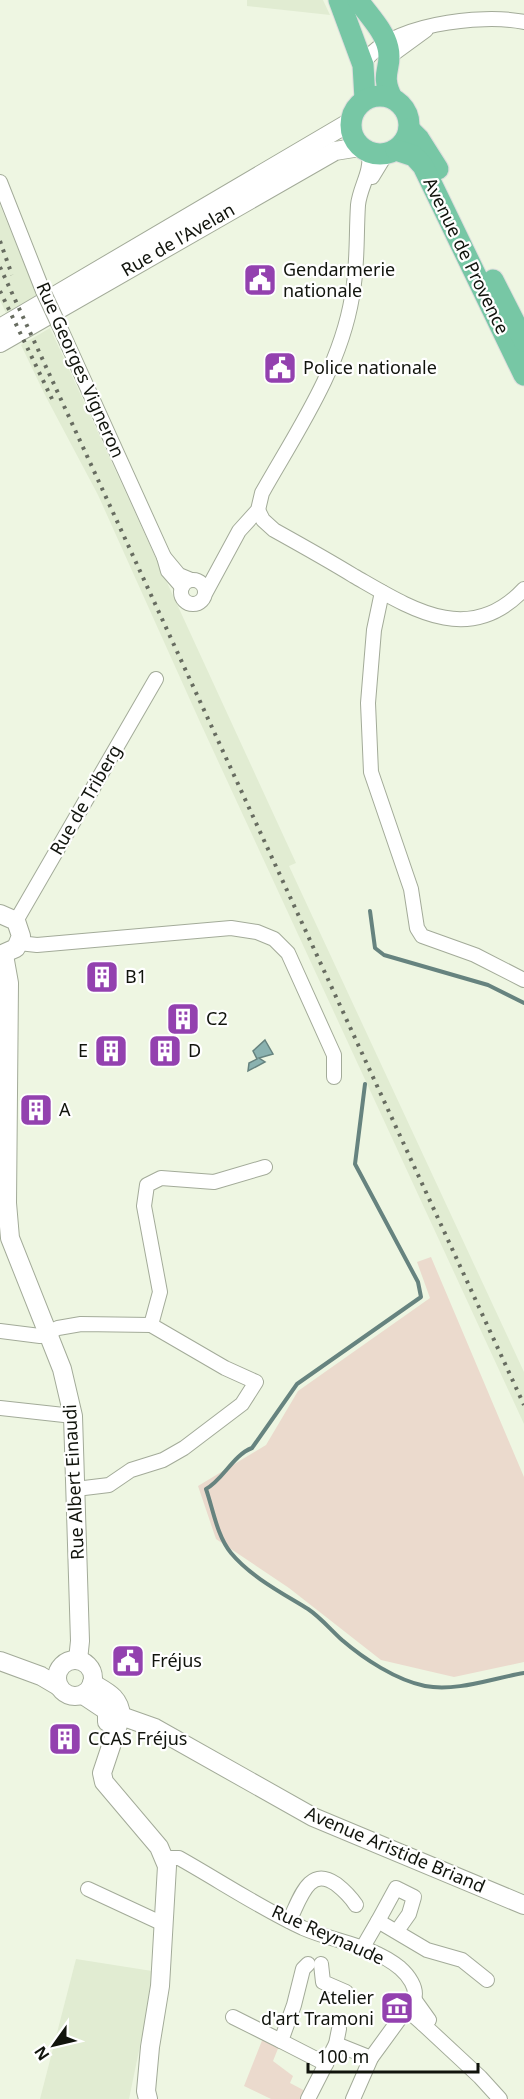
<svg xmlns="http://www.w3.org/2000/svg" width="524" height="2099" viewBox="0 0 524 2099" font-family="'Noto Sans',sans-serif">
  <rect width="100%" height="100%" fill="#eef6e2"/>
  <g fill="#e1ecd2">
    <path d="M247 0H323L330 15 247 6Z"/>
    <path d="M0 205 37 295 6 313 0 300Z"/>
    <path d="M50 328 296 863 289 866 524 1372V1424L200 722 98 495 45 395 21 345Z"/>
    <path d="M76 1959 152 1971 147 2012 129 2099H40Z"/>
  </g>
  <g fill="#ebdacd">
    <path d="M431 1257 524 1477V1662L454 1677 381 1660 289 1588 216 1539 198 1486 266 1445 298 1391 430 1298 417 1262Z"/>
    <path d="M265 2033 281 2041 273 2061 293 2076 290 2083 311 2094 308 2099H271L244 2086Z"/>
  </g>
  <path fill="#8ab2b0" stroke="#66837f" stroke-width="1.5" d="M265 1040 273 1054 259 1058 265 1062 248 1071 249 1063 257 1059 253 1051Z"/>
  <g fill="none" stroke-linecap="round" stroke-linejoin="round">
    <g stroke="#66837f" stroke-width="4">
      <path d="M370 911 375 948 384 955 488 985 524 1003"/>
      <path d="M365 1084 355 1164 418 1282 421 1297 297 1384 252 1448C233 1455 223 1480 206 1489 213 1509 217 1536 231 1553 251 1577 282 1593 308 1609 320 1617 331 1630 342 1640 364 1659 396 1680 425 1686 457 1692 493 1678 524 1673"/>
    </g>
    <defs>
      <g id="street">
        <path d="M389 57 426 30"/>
        <path d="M363 65C384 24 483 13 524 22"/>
        <path d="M372 177 386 154"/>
        <path d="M0 182 43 291"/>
        <path d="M58 323 164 557"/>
        <path d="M258 510 263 520 274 530C301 545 328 560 354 576 410 608 469 648 524 589"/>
        <circle cx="193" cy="592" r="12"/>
        <path d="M182 587 168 571 164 557 179 575 191 580"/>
        <path d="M206 592 239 531 258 510 262 493C297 431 340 369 352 297 358 266 356 236 358 205 360 186 372 173 369 152"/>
        <path d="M382 592 374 630 368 703 371 772 411 889 417 928 422 936 475 955 524 980"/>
        <path d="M16 921 156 679"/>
        <path d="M19 943 37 945 231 928 257 932 274 939 288 953 334 1055V1077"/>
        <path d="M0 1331 40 1336 58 1328 81 1324 151 1325"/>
        <path d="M0 1408 73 1416"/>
        <path d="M76 1489 109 1485 131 1470 163 1460 184 1448 242 1404 256 1382 225 1368 151 1325 160 1292 144 1206 147 1185 161 1178 214 1182 265 1167"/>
        <path d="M164 1858H179C220 1881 260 1908 303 1928 335 1942 372 1945 400 1968 408 1975 418 1988 414 1999L371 2058 353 2099"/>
        <path d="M88 1889 159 1922"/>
        <path d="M289 1921C300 1900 308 1865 336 1884 345 1891 350 1896 356 1905"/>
        <path d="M397 1931 409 1914 414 1897 396 1888 378 1921 427 1950 462 1960 487 1980"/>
        <path d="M363 1947 378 1921"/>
        <path d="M308 1964 303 1969 294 2005 281 2041 326 2064"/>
        <path d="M321 1964 323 1982 346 1992"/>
        <path d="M406 2009 423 2024 429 2020 414 1999"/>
        <path d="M233 2017 281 2041"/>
        <path d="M423 2024 480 2077 500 2099"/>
        <path d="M336 2044 371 2058"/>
        <path d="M308 2099 336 2044 339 2029"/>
      </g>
      <g id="secondary">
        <path d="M0 328 350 122"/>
        <path d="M0 343 335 151 360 147"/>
        <path d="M0 914 16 921 21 936 16 948 0 955"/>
        <path d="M4 955 9 983 7 1203 10 1238 62 1369 73 1416 80 1641 78 1660"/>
        <circle cx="75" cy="1678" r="18"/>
        <path d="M0 1661 41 1676 58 1686"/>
        <path d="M92 1683C107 1692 120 1697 121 1716L102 1773 104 1782 159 1847 167 1866 160 1986 150 2047 146 2091 148 2099"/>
        <path d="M83 1695 107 1711V1722"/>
        <path d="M107 1711 155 1728 313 1817 524 1905"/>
      </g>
      <g id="primary">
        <path d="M339 0 363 65 365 99"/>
        <path d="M358 0C368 15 384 30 388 48 393 68 379 73 392 98"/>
        <circle cx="380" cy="125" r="29"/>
        <path d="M409 129 419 139 438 169"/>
        <path d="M396 150 414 156 423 166 524 375"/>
        <path d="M493 280 524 341"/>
      </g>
    </defs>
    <use href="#street" stroke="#a3ab99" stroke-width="16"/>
    <use href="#secondary" stroke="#a3ab99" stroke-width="20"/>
    <use href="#primary" stroke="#dededd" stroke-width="23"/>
    <use href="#street" stroke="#fff" stroke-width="14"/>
    <use href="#secondary" stroke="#fff" stroke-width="18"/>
    <use href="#primary" stroke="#77c7a5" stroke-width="21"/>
    <g stroke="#676c60" stroke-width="4" stroke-dasharray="3 6" stroke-linecap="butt">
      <path d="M0 241 12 275"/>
      <path d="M0 267 524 1405"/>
      <path d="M0 291 52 399"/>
    </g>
    <defs>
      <path id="street-bridge" d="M43 291 58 323"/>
    </defs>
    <use href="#street-bridge" stroke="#a3ab99" stroke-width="16" stroke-linecap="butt"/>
    <use href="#street-bridge" stroke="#fff" stroke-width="14"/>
  </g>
  <defs>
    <symbol id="civic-square" viewBox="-11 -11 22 22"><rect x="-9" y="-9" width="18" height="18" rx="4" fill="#9341af" stroke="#fff"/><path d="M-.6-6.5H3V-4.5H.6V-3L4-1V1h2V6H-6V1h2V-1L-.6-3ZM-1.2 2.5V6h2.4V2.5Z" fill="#fff"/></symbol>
    <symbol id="building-square" viewBox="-11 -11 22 22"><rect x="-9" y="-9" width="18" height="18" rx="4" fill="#9341af" stroke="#fff"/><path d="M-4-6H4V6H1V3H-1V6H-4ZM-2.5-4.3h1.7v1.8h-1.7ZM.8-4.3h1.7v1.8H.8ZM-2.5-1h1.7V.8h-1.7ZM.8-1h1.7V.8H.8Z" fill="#fff"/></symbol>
    <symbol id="museum-square" viewBox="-11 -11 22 22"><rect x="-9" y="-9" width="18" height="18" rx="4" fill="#9341af" stroke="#fff"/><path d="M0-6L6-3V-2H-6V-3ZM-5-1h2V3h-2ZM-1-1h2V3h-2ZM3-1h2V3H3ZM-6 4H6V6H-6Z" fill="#fff"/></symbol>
  </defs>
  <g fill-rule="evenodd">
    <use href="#civic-square" x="241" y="261" width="38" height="38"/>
    <use href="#civic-square" x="261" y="349" width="38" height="38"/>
    <use href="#building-square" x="83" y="958" width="38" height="38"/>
    <use href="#building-square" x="164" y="1000" width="38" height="38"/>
    <use href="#building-square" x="92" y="1032" width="38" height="38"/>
    <use href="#building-square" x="146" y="1032" width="38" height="38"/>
    <use href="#building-square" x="17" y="1091" width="38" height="38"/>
    <use href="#civic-square" x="109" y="1642" width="38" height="38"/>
    <use href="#building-square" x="46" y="1720" width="38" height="38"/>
    <use href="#museum-square" x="378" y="1989" width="38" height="38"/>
  </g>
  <g text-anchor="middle" stroke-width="4.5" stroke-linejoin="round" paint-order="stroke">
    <g font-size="18" fill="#11140d" stroke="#fff">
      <text transform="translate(178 240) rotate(-30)" y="6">Rue de l'Avelan</text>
      <text transform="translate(466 256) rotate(64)" y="6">Avenue de Provence</text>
      <text transform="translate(80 370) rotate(66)" y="6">Rue Georges Vigneron</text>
      <text transform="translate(86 800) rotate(-60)" y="6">Rue de Triberg</text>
      <text transform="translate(74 1482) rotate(-93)" y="6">Rue Albert Einaudi</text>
      <text transform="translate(395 1850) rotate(23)" y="6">Avenue Aristide Briand</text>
      <text transform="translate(328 1935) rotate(24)" y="6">Rue Reynaude</text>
    </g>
    <g font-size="18" fill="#11140d" stroke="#fff" text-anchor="start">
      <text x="283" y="276">Gendarmerie<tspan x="283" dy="21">nationale</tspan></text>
      <text x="303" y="374">Police nationale</text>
      <text x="125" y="983">B1</text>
      <text x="206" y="1025">C2</text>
      <text x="88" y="1057" text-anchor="end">E</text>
      <text x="188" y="1057">D</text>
      <text x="59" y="1116">A</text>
      <text x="151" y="1667">Fréjus</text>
      <text x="88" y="1745">CCAS Fréjus</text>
      <text x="374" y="2004" text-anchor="end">Atelier<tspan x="374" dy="21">d'art Tramoni</tspan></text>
    </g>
  </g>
  <g transform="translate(54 2045) rotate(236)" stroke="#ffffff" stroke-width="4.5" paint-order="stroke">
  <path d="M0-4.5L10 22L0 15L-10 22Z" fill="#11140d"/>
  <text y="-9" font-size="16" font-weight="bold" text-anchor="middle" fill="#11140d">N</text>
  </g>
  <path d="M308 2063v9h170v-9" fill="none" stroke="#11140d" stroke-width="3"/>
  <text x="317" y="2063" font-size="18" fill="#11140d" stroke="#ffffff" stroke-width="4.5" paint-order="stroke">100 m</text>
</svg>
